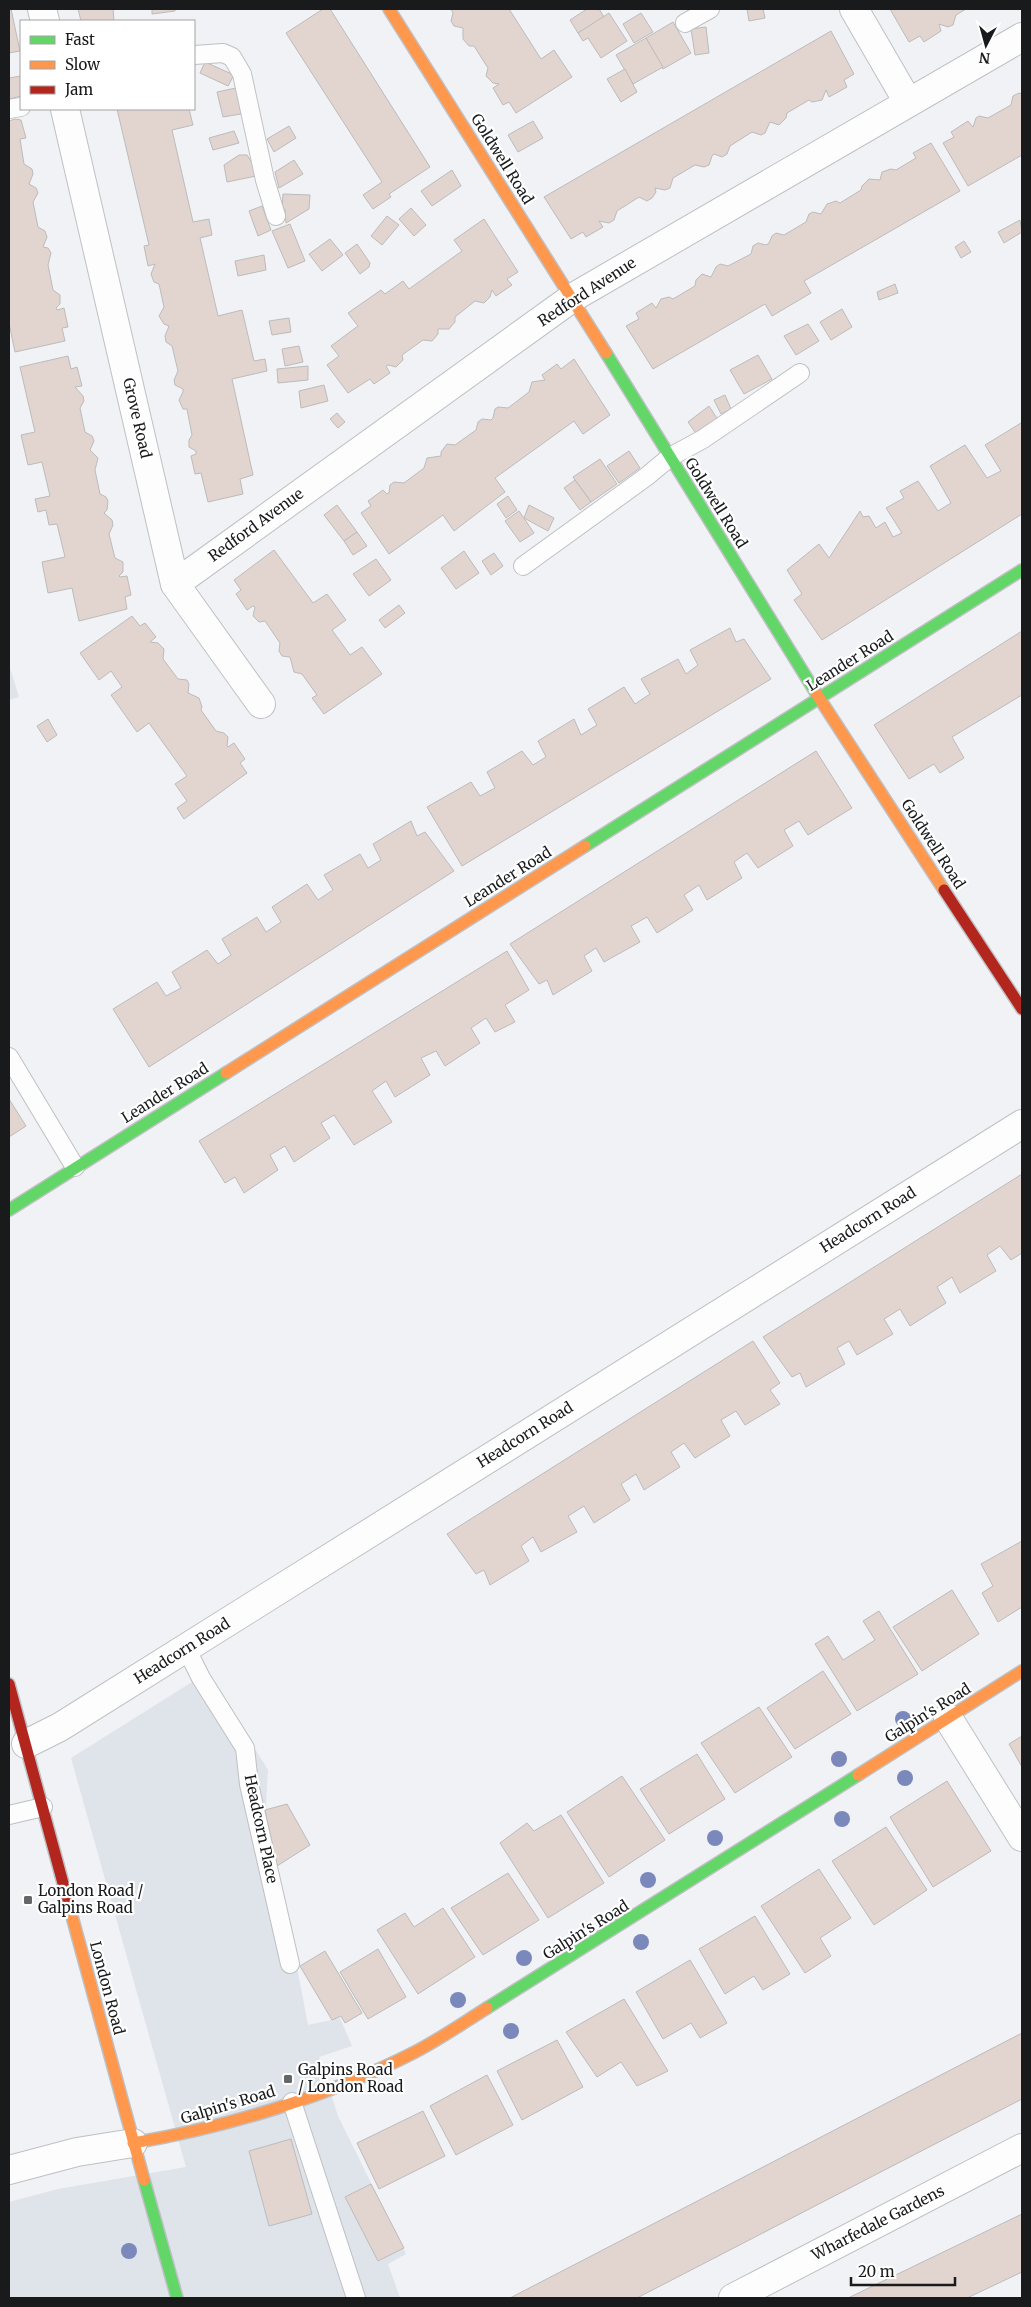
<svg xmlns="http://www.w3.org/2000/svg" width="1031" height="2307" viewBox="0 0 1031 2307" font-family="Merriweather,serif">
  <rect width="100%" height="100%" fill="#f0f2f5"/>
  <g fill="#dfe3ea">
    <path d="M9 665 19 697 9 700Z"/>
    <path d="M208 1672 268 1770 266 1805 308 2025 340 2018 352 2046 319 2057 338 2116 406 2254 388 2264 400 2298H9V2202L58 2189 186 2167 71 1758Z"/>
  </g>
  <g fill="#e2d5d0" stroke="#bcbbbc">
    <path d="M9 9H11L20 51 9 53Z"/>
    <path d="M78 9H113L114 21H81Z"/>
    <path d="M152 9H175V11L152 14Z"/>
    <path d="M323 9H330L430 167 389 194 391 197 373 209 363 195 382 182 286 33Z"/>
    <path d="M451 9H509L541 59 554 50 572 77 516 113 509 102 503 105 493 88 499 84 493 83 486 76 488 68 474 46H469L463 39V28L454 26 451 21 453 13Z"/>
    <path d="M587 9H599L604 17 578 33 570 20Z"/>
    <path d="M747 9H763L765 18 749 21Z"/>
    <path d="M890 9H966L956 15 953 25 948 27 939 24 941 31 924 42 920 36 909 42Z"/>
    <path d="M609 13 627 41 601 58 588 38 583 41 578 33Z"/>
    <path d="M641 13 653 32 634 43 623 24Z"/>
    <path d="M673 22 691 53 663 69 646 38Z"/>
    <path d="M706 27 709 53 695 55 691 29Z"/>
    <path d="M831 31 854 74 844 80 847 87 829 97 826 90 822 100 812 102 809 100 787 113 786 118 779 125 770 122 765 133 761 135 752 132 730 146 727 154 722 157 714 154 712 156 709 165 704 167 695 165 673 178 670 188 665 190 655 188 656 192 652 198 647 201 639 197 617 211 614 220 609 223 599 221 603 227 586 237 583 232 571 239 544 197Z"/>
    <path d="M646 38 663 67 633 84 616 55Z"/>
    <path d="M205 62 234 75 228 86 200 73Z"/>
    <path d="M625 69 637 92 621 102 607 79Z"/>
    <path d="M21 76V96L9 99V78Z"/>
    <path d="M236 88 241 114 223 117 217 92Z"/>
    <path d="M1019 93 1022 94V155L968 186 943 143 954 137 951 132 968 121 973 127 976 118 979 116 988 118 1011 105 1013 96Z"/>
    <path d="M117 109H189L193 125 172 130 193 222 209 219 212 235 200 238 218 316 242 310 254 361 265 359 267 371 232 379 253 475 240 479 243 494 208 502 201 473 195 474 191 456 196 454V451L189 447V440L192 435 187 409H183L179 400 183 392V389L175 385 174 380 178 371 172 346 166 342 165 336 169 326 164 324 159 316 164 307 159 284 154 282 151 274 155 264 148 266 144 246 149 245Z"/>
    <path d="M15 119 21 120 26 138 20 139 24 164 32 169 33 174 29 184 36 188 38 193 33 202 38 227 45 231 47 237 43 247 48 248 51 253 48 265 53 290 60 295V304L56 308 57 310 64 308 68 327 62 328 65 341 15 352 9 323V121Z"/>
    <path d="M533 121 543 138 518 152 508 135Z"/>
    <path d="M289 126 296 138 274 152 267 139Z"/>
    <path d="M234 131 239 143 213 150 209 138Z"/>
    <path d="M931 143 960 191 804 281 811 293 772 316 765 304 653 369 626 326 639 319 636 313 652 303 656 308 661 299 669 297 673 299 695 286 696 280 702 274 711 277 716 267 720 264 728 266 751 254 753 246 758 243 766 245 769 243 772 236 776 233 784 235 806 222 809 214 813 212 821 214 827 204 836 201 840 203 861 190 862 186 869 179 880 180 882 172 891 169 896 170 916 158 913 153Z"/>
    <path d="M239 155H247L254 166 256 176 227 182 224 165Z"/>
    <path d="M294 160 303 174 279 188 275 172Z"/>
    <path d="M452 170 461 186 432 206 421 191Z"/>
    <path d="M283 194 310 195 309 209 286 223 285 209 282 210Z"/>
    <path d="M262 206 271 230 258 236 249 211Z"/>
    <path d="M411 208 426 225 414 236 399 219Z"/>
    <path d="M387 216 399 225 382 245 371 236Z"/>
    <path d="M484 219 518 272 507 279 512 285 496 296 492 290 490 297 484 303 475 301 455 317V322L449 329H438V334L432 341 423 340 402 355 403 360 396 367 388 365 386 366 390 373 374 384 370 379 348 393 327 365 339 356 331 346 358 326 348 313 381 290 385 294 403 281 409 289 462 251 454 240Z"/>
    <path d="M1020 220 1022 232 1004 243 998 232Z"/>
    <path d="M290 224 305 261 288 268 272 231Z"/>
    <path d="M330 239 343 255 322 271 309 254Z"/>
    <path d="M964 241 971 252 961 258 955 247Z"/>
    <path d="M357 244 370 263 369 267 360 274 345 253Z"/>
    <path d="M264 255 266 270 238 276 235 261Z"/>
    <path d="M895 284 898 293 879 300 877 292Z"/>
    <path d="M842 309 852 327 831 340 820 322Z"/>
    <path d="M289 318 291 332 272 335 269 321Z"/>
    <path d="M808 324 819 341 796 355 784 336Z"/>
    <path d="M299 346 303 362 285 366 282 349Z"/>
    <path d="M758 355 772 379 744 394 730 370Z"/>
    <path d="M68 356 71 369 77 367 82 386 75 387 83 396 84 401 80 408 85 432 92 436 94 441 90 450 98 458 95 470 100 494 106 497 108 501 107 510 104 513 112 520 113 525 109 534 115 558 123 562V572L119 576 120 577 127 576 131 595 125 597 127 609 79 621 72 588 48 593 42 562 65 557 57 524 49 525 46 510 38 512 35 499 50 496 42 462 28 465 21 435 35 432 20 367Z"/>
    <path d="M574 359 610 415 583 434 574 421 495 478 505 492 454 531 443 515 389 554 361 513 371 506 368 501 383 490 387 494 389 493 390 485 394 482 404 483 424 468 427 458 441 456V452L447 444 455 445 476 430 478 422 482 419 491 420 493 418 495 409 498 407 508 408 529 392 532 382 545 380 542 375 557 364 561 369Z"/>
    <path d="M308 366V380L278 383 277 369Z"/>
    <path d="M324 385 328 401 301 408 299 391Z"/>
    <path d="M725 395 731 409 721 414 714 400Z"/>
    <path d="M709 406 718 420 697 435 688 422Z"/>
    <path d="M337 413 345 422 338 428 330 419Z"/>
    <path d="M1021 423 1022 425V514L822 640 794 600 802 594 787 570 819 544 829 558 860 511 863 517 869 516 876 528 885 522 893 537 902 533 886 508 904 498 900 491 918 481 938 511 951 503 930 466 965 445 987 478 1001 471 985 445Z"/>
    <path d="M629 451 640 468 619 483 607 466Z"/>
    <path d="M600 459 617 484 591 502 573 477Z"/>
    <path d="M575 480 591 502 580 510 564 488Z"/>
    <path d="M508 496 517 510 506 518 497 504Z"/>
    <path d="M337 505 357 532 344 541 324 515Z"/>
    <path d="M529 505 554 518 548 531 524 518Z"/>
    <path d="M519 511 534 533 520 542 505 521Z"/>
    <path d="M357 532 367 546 353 555 344 541Z"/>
    <path d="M274 550 313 603 327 594 346 620 332 630 350 655 362 647 382 674 324 714 312 698 317 695 302 674 294 672 290 657 282 656 279 651 280 643 265 621 259 622 253 616 255 607 253 606 247 610 236 594 241 590 234 580Z"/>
    <path d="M464 551 479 573 456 589 441 568Z"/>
    <path d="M494 553 503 566 491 575 482 561Z"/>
    <path d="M376 559 391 580 369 596 353 574Z"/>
    <path d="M399 605 405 613 385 628 379 620Z"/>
    <path d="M132 616 140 626 145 623 156 637 150 642 158 643 164 649 163 659 178 679 187 680 189 684 188 693 199 698 202 707 201 710 216 731 224 733 228 737 227 746 228 747 234 743 245 759 240 763 247 773 184 819 177 808 187 801 175 784 187 776 149 723 137 732 111 695 122 687 111 671 99 680 80 653Z"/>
    <path d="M730 628 736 642 744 639 771 679 462 866 427 807 471 782 480 796 495 788 487 772 522 751 533 765 546 757 538 741 574 719 581 735 597 725 588 709 624 687 635 704 650 694 641 679 678 659 686 674 698 665 690 650Z"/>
    <path d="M1022 631V695L952 737 964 758 940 773 934 764 909 779 874 725Z"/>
    <path d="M48 719 57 735 47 742 37 726Z"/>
    <path d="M816 751 852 808 808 835 799 821 784 830 793 846 758 868 747 853 734 862 742 878 707 900 699 885 684 895 693 910 657 933 647 917 631 926 640 942 604 962 596 948 584 956 592 971 553 995 547 980 539 984 510 944Z"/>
    <path d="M411 821 417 836 425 832 454 871 149 1067 113 1009 157 982 166 996 181 988 172 972 207 950 218 964 231 955 222 939 257 917 266 932 281 922 272 907 307 884 318 900 333 890 324 875 360 854 368 868 381 860 373 844Z"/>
    <path d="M507 951 529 990 505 1005 515 1022 495 1032 486 1018 471 1028 480 1043 445 1066 436 1051 421 1058 430 1075 395 1097 386 1081 372 1091 392 1122 354 1145 334 1115 321 1123 330 1138 294 1162 285 1146 270 1155 278 1170 244 1193 235 1177 225 1183 199 1141Z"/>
    <path d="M9 1099 26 1126 9 1137Z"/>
    <path d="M1022 1174V1253L1011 1260 1000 1246 987 1255 996 1271 960 1293 952 1277 937 1287 946 1303 910 1326 900 1309 884 1319 893 1334 857 1355 849 1341 837 1348 845 1364 806 1387 800 1373 792 1377 763 1337Z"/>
    <path d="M753 1341 780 1383 770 1390 780 1404 745 1425 736 1411 721 1420 730 1436 695 1458 684 1443 671 1452 680 1467 644 1490 636 1474 621 1484 630 1500 594 1523 584 1506 568 1516 577 1532 541 1552 533 1537 521 1546 529 1561 490 1585 484 1570 476 1574 447 1534Z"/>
    <path d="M1022 1541V1607L998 1622 982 1593 993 1586 981 1564Z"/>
    <path d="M952 1590 979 1634 922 1671 893 1627Z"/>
    <path d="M879 1611 918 1674 857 1711 815 1644 828 1636 843 1660 875 1640 863 1621Z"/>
    <path d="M823 1671 851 1714 795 1749 767 1708Z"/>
    <path d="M759 1707 792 1757 735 1793 701 1743Z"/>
    <path d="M1022 1736V1767L1009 1744Z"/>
    <path d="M697 1754 725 1799 669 1834 640 1789Z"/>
    <path d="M622 1776 665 1840 609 1877 567 1812Z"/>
    <path d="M947 1781 991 1851 933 1887 890 1817Z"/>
    <path d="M287 1804 310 1845 277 1866 265 1810Z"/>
    <path d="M561 1815 604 1883 548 1918 500 1843 527 1823 534 1831Z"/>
    <path d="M886 1827 927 1890 874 1925 832 1861Z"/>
    <path d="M819 1869 851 1918 820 1938 831 1956 805 1973 761 1906Z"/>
    <path d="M508 1873 539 1920 483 1955 451 1908Z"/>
    <path d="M443 1908 475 1957 418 1994 377 1930 405 1913 414 1927Z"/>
    <path d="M755 1916 790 1974 763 1990 754 1976 725 1994 699 1949Z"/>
    <path d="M378 1949 406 1997 368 2019 340 1972Z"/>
    <path d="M325 1951 362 2013 345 2023 341 2016 332 2020 300 1966Z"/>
    <path d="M690 1960 727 2023 700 2038 691 2023 663 2039 636 1992Z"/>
    <path d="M624 1999 668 2071 637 2086 621 2062 597 2077 566 2032Z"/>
    <path d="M1022 2033V2099L637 2298H510Z"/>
    <path d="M557 2040 583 2087 522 2120 497 2071Z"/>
    <path d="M487 2075 513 2125 456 2155 430 2106Z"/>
    <path d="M423 2111 445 2156 379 2189 357 2143Z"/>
    <path d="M291 2139 312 2214 269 2226 249 2151Z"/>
    <path d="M371 2184 404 2248 378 2261 345 2197Z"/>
    <path d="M1022 2214V2272L967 2298H848Z"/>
  </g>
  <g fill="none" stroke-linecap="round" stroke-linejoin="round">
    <defs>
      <g id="lane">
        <path d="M685 23 710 9"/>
        <path d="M194 55 223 53 232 57 242 74 265 180 276 216"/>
        <path d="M9 109 21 107"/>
        <path d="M523 566 646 477 670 457 703 439 800 373"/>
        <path d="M9 1057 75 1167"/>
        <path d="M186 1648 201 1678 245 1748 249 1784 290 1964"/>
        <path d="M9 1815 43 1807"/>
        <path d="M292 2102 356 2298"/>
      </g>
      <g id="street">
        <path d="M42 9 45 21"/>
        <path d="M854 9 908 102"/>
        <path d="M65 109 175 584 261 704"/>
        <path d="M175 584 572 298 1022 37"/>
        <path d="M948 1718 1022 1837"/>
        <path d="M26 1744 60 1727 1022 1124"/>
        <path d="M9 2170 77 2152 133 2143"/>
        <path d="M733 2298 1022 2148"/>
      </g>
      <g id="fast">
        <path d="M606 353 816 693"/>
        <path d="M585 846 1022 570"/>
        <path d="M9 1210 226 1073"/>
        <path d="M487 2008 858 1775"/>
        <path d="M144 2180 177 2298"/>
      </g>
      <g id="slow">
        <path d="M389 9 606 353"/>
        <path d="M816 693 944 890"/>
        <path d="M226 1073 585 846"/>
        <path d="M858 1775 1022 1671"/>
        <path d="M70 1909 144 2180"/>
        <path d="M133 2143C228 2127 329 2096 415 2052 440 2039 463 2023 487 2008"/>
      </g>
      <g id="jam">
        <path d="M944 890 1022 1009"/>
        <path d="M9 1684 70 1909"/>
      </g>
    </defs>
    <use href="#lane" stroke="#bfc0c3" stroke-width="20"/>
    <use href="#street" stroke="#bfc0c3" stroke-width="30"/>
    <use href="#fast" stroke="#bfc0c3" stroke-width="14"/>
    <use href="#slow" stroke="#bfc0c3" stroke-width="14"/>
    <use href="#jam" stroke="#bfc0c3" stroke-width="14"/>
    <use href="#lane" stroke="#fdfdfe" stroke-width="18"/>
    <use href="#street" stroke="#fdfdfe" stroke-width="28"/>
    <use href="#fast" stroke="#63d668" stroke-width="11"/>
    <use href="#slow" stroke="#ff974d" stroke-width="11"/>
    <use href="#jam" stroke="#b3261e" stroke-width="11"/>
  </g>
  <g fill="#7b88bb">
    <circle cx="903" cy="1719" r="8"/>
    <circle cx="839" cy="1759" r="8"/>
    <circle cx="905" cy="1778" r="8"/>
    <circle cx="842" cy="1819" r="8"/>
    <circle cx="715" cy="1838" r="8"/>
    <circle cx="648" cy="1880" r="8"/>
    <circle cx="641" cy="1942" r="8"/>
    <circle cx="524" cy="1958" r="8"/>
    <circle cx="458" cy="2000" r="8"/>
    <circle cx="511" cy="2031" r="8"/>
    <circle cx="129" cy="2251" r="8"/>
  </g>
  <g fill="#646668" stroke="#fff" stroke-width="2">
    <rect x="23" y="1895" width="10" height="10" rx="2.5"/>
    <rect x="283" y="2074" width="10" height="10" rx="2.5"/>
  </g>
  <g text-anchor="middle" stroke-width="4.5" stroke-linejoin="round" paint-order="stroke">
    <g font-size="15" fill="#191a1c" stroke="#fff">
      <text transform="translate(502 159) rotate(58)" y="5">Goldwell Road</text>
      <text transform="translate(587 292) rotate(-33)" y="5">Redford Avenue</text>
      <text transform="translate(137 418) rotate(77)" y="5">Grove Road</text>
      <text transform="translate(716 503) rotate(58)" y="5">Goldwell Road</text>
      <text transform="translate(256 525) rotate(-36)" y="5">Redford Avenue</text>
      <text transform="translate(850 661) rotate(-32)" y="5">Leander Road</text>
      <text transform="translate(933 844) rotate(57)" y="5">Goldwell Road</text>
      <text transform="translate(508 877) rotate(-32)" y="5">Leander Road</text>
      <text transform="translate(165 1093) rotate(-32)" y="5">Leander Road</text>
      <text transform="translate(868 1220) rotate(-32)" y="5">Headcorn Road</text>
      <text transform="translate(525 1435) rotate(-32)" y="5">Headcorn Road</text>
      <text transform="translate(182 1651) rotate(-32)" y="5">Headcorn Road</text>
      <text transform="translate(928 1713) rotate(-32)" y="5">Galpin's Road</text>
      <text transform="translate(261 1829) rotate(78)" y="5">Headcorn Place</text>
      <text transform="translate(586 1930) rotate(-32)" y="5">Galpin's Road</text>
      <text transform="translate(107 1988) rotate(75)" y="5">London Road</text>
      <text transform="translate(228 2105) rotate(-17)" y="5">Galpin's Road</text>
      <text transform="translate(878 2223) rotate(-27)" y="5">Wharfedale Gardens</text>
    </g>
    <g font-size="15" fill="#191a1c" stroke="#fff" text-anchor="start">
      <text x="38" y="1896">London Road /<tspan x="38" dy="17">Galpins Road</tspan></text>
      <text x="298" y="2075">Galpins Road<tspan x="298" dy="17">/ London Road</tspan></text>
    </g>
  </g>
  <rect width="1031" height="2307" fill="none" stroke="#191a1c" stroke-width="20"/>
  <rect x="20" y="20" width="175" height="90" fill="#ffffff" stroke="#a3a3a4"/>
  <rect x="30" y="36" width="25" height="8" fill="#63d668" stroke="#a3a3a4"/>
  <text x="65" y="45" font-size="15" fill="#191a1c">Fast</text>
  <rect x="30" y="61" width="25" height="8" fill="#ff974d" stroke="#a3a3a4"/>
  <text x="65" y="70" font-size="15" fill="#191a1c">Slow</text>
  <rect x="30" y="86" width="25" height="8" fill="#b3261e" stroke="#a3a3a4"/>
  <text x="65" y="95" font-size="15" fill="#191a1c">Jam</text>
  <g transform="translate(986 45) rotate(186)" stroke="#ffffff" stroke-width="4" paint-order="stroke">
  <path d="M0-4L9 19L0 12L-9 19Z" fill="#191a1c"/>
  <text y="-8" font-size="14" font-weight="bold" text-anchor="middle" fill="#191a1c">N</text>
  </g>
  <path d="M851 2277v8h104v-8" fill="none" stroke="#191a1c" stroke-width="2.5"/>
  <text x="858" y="2277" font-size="15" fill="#191a1c" stroke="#ffffff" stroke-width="4" paint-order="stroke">20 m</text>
</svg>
